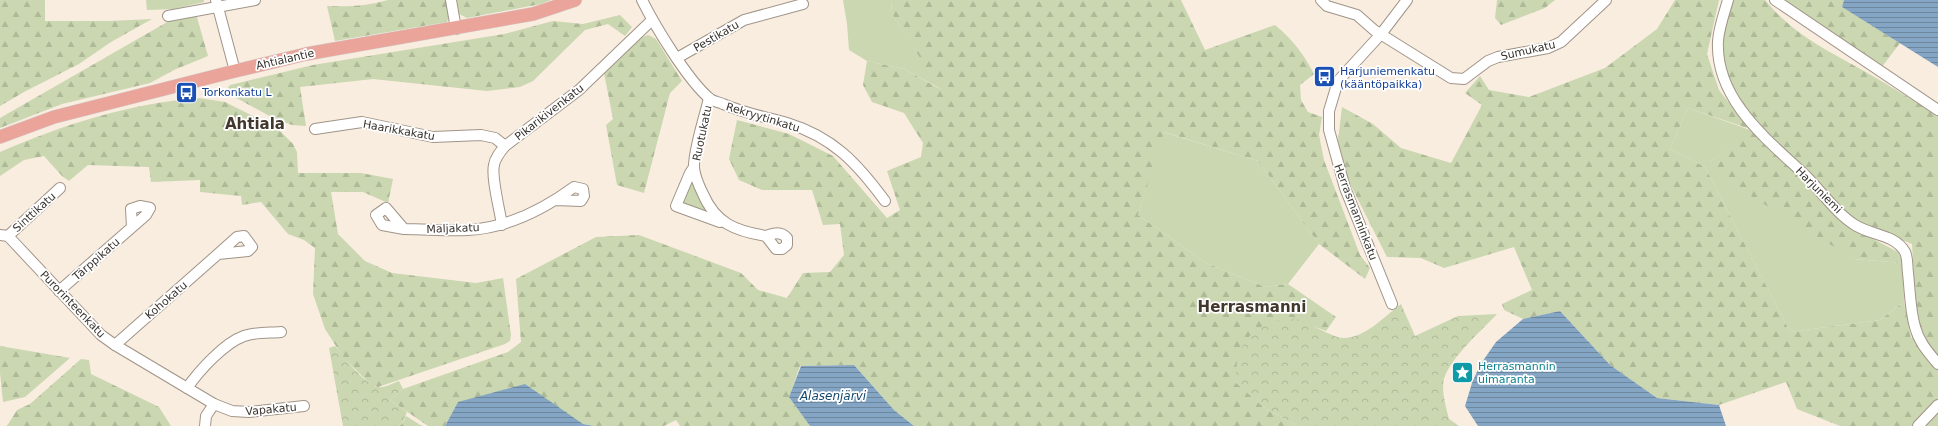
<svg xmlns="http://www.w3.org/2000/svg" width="1938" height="426" viewBox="0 0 1938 426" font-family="'DejaVu Sans',sans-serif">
  <defs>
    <pattern id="forest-firs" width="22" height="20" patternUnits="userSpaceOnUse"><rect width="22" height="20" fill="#cad7b0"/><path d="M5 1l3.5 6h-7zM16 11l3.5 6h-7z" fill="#aeb998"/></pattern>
    <pattern id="park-crowns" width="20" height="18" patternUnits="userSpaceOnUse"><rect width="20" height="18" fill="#cad7b0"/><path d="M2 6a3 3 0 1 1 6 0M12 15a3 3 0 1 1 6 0" fill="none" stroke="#aeb998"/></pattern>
    <pattern id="water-rules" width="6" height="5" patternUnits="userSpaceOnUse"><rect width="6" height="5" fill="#84a5c3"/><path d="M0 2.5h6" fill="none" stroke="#6d879f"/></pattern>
  </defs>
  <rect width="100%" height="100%" fill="#f9ede0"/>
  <g fill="#cad7b0">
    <path d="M146 0H204V2L174 9 147 10Z"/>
    <path d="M843 0H891L892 14 941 89 904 69 867 61 849 50 847 24Z"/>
    <path d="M1688 108 1750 130 1710 162 1854 259 1903 263 1904 302 1880 320 1790 332 1705 167 1670 149Z"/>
    <path d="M1163 132 1258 161 1319 244 1288 284 1265 287 1206 263 1138 215Z"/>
    <path d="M693 177 698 192 708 214 682 203Z"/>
  </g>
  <g fill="url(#forest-firs)">
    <path d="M0 0H45V21H110L152 19 111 42 79 64 24 92 0 106Z"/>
    <path d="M388 0H447L449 16 447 22 335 41 327 6C349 7 367 6 388 0Z"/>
    <path d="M457 0H551L541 4 467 18 459 14Z"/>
    <path d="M891 0H1181L1205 50 1275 25C1292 39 1304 54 1314 74L1300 85 1301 100 1308 112 1322 117 1319 135 1324 160 1360 255 1370 268 1365 279 1319 244 1258 161 1164 132 1138 215 1206 263 1265 287 1288 284 1336 317 1326 331 1291 318 1263 407 1298 426H914L894 410 854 365 800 366 789 397 810 426H680L676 420 664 426H594L458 402 445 426H428L390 400 403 389 508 352 521 342 516 279 596 237 639 235 741 273 758 290 787 298 803 273 830 272 844 255 840 224 823 225 812 190H762L739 180 729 159 737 120 789 134 833 156 887 218 900 210 887 171 921 157 923 143 904 113 872 102 863 85 867 61 904 69 940 89 892 14Z"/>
    <path d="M1497 0H1555L1545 8 1501 25 1495 18Z"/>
    <path d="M1675 0H1719L1707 54 1719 90 1750 130 1852 228 1898 252 1903 263 1854 259 1712 172 1710 162 1750 129 1688 108 1670 149 1705 167 1790 332 1880 320 1904 302 1911 338 1920 330 1916 316 1912 244 1857 222 1838 206 1752 121 1733 91 1723 61 1724 42 1721 33 1731 0H1765C1794 35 1825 49 1864 71 1889 85 1913 101 1938 115V426H1840L1797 409 1786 382 1719 405 1657 398 1610 365 1560 311 1523 319 1504 310 1502 304 1532 290 1514 247 1444 268 1421 258 1387 257 1349 182 1340 159 1338 140 1342 107 1373 124 1401 148 1451 163 1482 105 1465 93 1480 76 1489 90 1529 97 1605 68 1657 29Z"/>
    <path d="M1783 0H1844L1842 7 1900 43 1881 68Z"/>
    <path d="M196 14 208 56 174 70 150 83 62 104 0 128V118L169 21Z"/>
    <path d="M620 15 632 27 625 36 608 24 585 30 533 81 520 87 487 91 373 79 300 87 306 126 292 125 275 119 231 95 228 88 230 85 313 65 504 34 553 21 583 24Z"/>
    <path d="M648 35 656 39 682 81 670 93 644 193 617 185 606 125 613 119 604 73 640 38Z"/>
    <path d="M199 98 225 102 277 128 293 144 297 152 298 173H361L393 179 388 203 363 192H331L338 234 365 261 392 273 476 283 503 278 511 335 510 341 505 344 378 387 371 385 343 357 325 329 313 294 315 248 304 240 288 234 261 202 242 205 241 196 200 192V180L151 182 149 167 88 165 69 181 62 176 44 156 24 160 0 176V152C62 125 131 103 199 98Z"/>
    <path d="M0 346 70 358 25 397 3 402 0 373Z"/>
    <path d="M81 359 89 360 91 374 159 407 171 426H7L17 410 30 404Z"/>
    <path d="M406 416 422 426H399L402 424Z"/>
  </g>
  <g fill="url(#park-crowns)">
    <path d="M1401 304 1415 336 1458 316 1497 314C1482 330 1450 358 1444 379 1441 390 1446 407 1449 419L1459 426H1298L1263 407 1236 383C1234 355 1246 328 1276 321 1281 320 1287 317 1291 318 1306 319 1332 339 1345 338 1366 337 1385 316 1401 304Z"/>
    <path d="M335 346C342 355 367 387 378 387 385 388 393 383 399 381L403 389 390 400 407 412 402 424 399 426H343L329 348Z"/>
  </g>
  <g fill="url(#water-rules)">
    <path d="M1844 0H1938V67L1842 7Z"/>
    <path d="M1560 311 1610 365 1657 398 1719 405 1726 426H1478L1465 406 1472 383 1480 365 1496 342 1523 319Z"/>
    <path d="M854 365 894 410 914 426H810L789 397 801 366Z"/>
    <path d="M525 384 583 424 594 426H445L458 402Z"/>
  </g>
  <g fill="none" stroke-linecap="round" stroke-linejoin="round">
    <defs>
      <g id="minor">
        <path d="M216 0 235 71"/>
        <path d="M451 0 456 29"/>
        <path d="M642 0C655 26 687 79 709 98 712 101 718 102 723 104 744 113 765 117 787 123 833 137 857 163 885 201"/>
        <path d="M1321 0 1327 6 1357 15 1374 30 1451 78 1464 79 1488 61 1498 57 1548 48 1561 42 1606 0"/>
        <path d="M1728 0C1724 14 1719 27 1718 41 1715 100 1768 140 1806 176 1822 192 1836 213 1855 225 1870 235 1895 234 1905 252 1908 258 1907 266 1908 273 1910 291 1910 310 1915 327 1919 342 1928 352 1938 364"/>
        <path d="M1775 0 1938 110"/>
        <path d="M168 16 255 0"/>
        <path d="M677 58 744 20 803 4"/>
        <path d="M709 98C705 116 693 151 694 168 695 177 699 186 703 194 716 224 736 231 766 236L776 249H782L787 245V238C781 231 774 233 766 236"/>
        <path d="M315 129 362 122 433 137 481 135 495 138 505 146"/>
        <path d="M694 167 690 173 676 206 720 222"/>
        <path d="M502 225C500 211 491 177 494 165 495 158 500 152 505 146L579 90 652 20"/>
        <path d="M404 229 382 225 376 215 386 208 404 229C425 229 447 231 468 230 506 228 544 209 574 187L583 189 584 196 581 201 556 200"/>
        <path d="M0 235 8 236 101 335 115 345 214 404 232 411 249 412 304 406"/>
        <path d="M8 236 60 188"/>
        <path d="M59 291 146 215 150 208 140 206 131 209 132 227"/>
        <path d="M1392 304 1345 188 1329 130V111L1338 81 1381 34 1407 0"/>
        <path d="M115 345 218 254 248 251 252 247 244 236 237 237 218 254"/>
        <path d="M187 388C199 371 224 343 244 336 255 332 270 333 281 332"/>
        <path d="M205 426 206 416 214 404"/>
        <path d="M1918 426 1938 405"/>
      </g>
      <path id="major" d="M0 137 54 117 235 71 306 54 533 14 575 0"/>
    </defs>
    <use href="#minor" stroke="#a09488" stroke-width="12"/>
    <use href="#major" stroke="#d3d2d1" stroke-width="14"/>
    <use href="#minor" stroke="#fff" stroke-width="10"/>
    <use href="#major" stroke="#eba49a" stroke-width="13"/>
  </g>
  <defs>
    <symbol id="bus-square" viewBox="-11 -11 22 22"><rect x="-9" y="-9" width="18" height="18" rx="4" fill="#1a4fb4" stroke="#fff"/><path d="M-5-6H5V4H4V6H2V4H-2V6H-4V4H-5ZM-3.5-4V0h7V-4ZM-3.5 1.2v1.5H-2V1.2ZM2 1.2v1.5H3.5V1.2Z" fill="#fff"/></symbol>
    <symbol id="sight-square" viewBox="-11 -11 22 22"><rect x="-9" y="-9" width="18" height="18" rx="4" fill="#0f9aa8" stroke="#fff"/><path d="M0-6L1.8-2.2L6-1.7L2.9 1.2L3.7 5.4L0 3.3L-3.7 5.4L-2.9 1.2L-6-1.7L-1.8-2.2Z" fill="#fff"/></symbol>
  </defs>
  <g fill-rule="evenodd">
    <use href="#bus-square" x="1312" y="64" width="25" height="25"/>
    <use href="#bus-square" x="174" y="80" width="25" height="25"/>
    <use href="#sight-square" x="1450" y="360" width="25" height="25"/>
  </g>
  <g text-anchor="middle" stroke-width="3.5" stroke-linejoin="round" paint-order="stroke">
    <g font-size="11" fill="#37322d" stroke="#fff">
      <text transform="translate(716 36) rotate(-30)" y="4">Pestikatu</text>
      <text transform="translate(1528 50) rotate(-13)" y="4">Sumukatu</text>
      <text transform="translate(285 59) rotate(-13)" y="4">Ahtialantie</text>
      <text transform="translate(549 112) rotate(-38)" y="4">Pikarikivenkatu</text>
      <text transform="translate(763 117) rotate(17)" y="4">Rekryytinkatu</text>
      <text transform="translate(399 130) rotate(10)" y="4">Haarikkakatu</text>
      <text transform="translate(702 133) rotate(-78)" y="4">Ruotukatu</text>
      <text transform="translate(1819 190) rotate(45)" y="4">Harjuniemi</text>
      <text transform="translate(34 212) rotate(-42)" y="4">Sinttikatu</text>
      <text transform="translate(1356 212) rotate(69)" y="4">Herrasmanninkatu</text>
      <text transform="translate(453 228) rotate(-2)" y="4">Maljakatu</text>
      <text transform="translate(96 259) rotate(-41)" y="4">Tärppikatu</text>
      <text transform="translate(166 300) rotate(-41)" y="4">Kohokatu</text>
      <text transform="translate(73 304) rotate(46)" y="4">Purorinteenkatu</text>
      <text transform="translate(271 409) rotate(-5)" y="4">Vapakatu</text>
    </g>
    <g font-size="11" fill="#164399" stroke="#fff" text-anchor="start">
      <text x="1340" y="75">Harjuniemenkatu<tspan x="1340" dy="13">(kääntöpaikka)</tspan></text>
      <text x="202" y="96">Torkonkatu L</text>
    </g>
    <g font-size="11" fill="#0d838f" stroke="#fff" text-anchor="start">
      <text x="1478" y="370">Herrasmannin<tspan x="1478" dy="13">uimaranta</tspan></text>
    </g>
    <g font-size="12" font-style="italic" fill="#11466e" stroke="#fff">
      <text x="833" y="400">Alasenjärvi</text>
    </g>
    <g font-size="15" font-weight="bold" fill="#41372d" stroke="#fff">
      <text x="255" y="129">Ahtiala</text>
      <text x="1252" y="312">Herrasmanni</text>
    </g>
  </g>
</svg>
